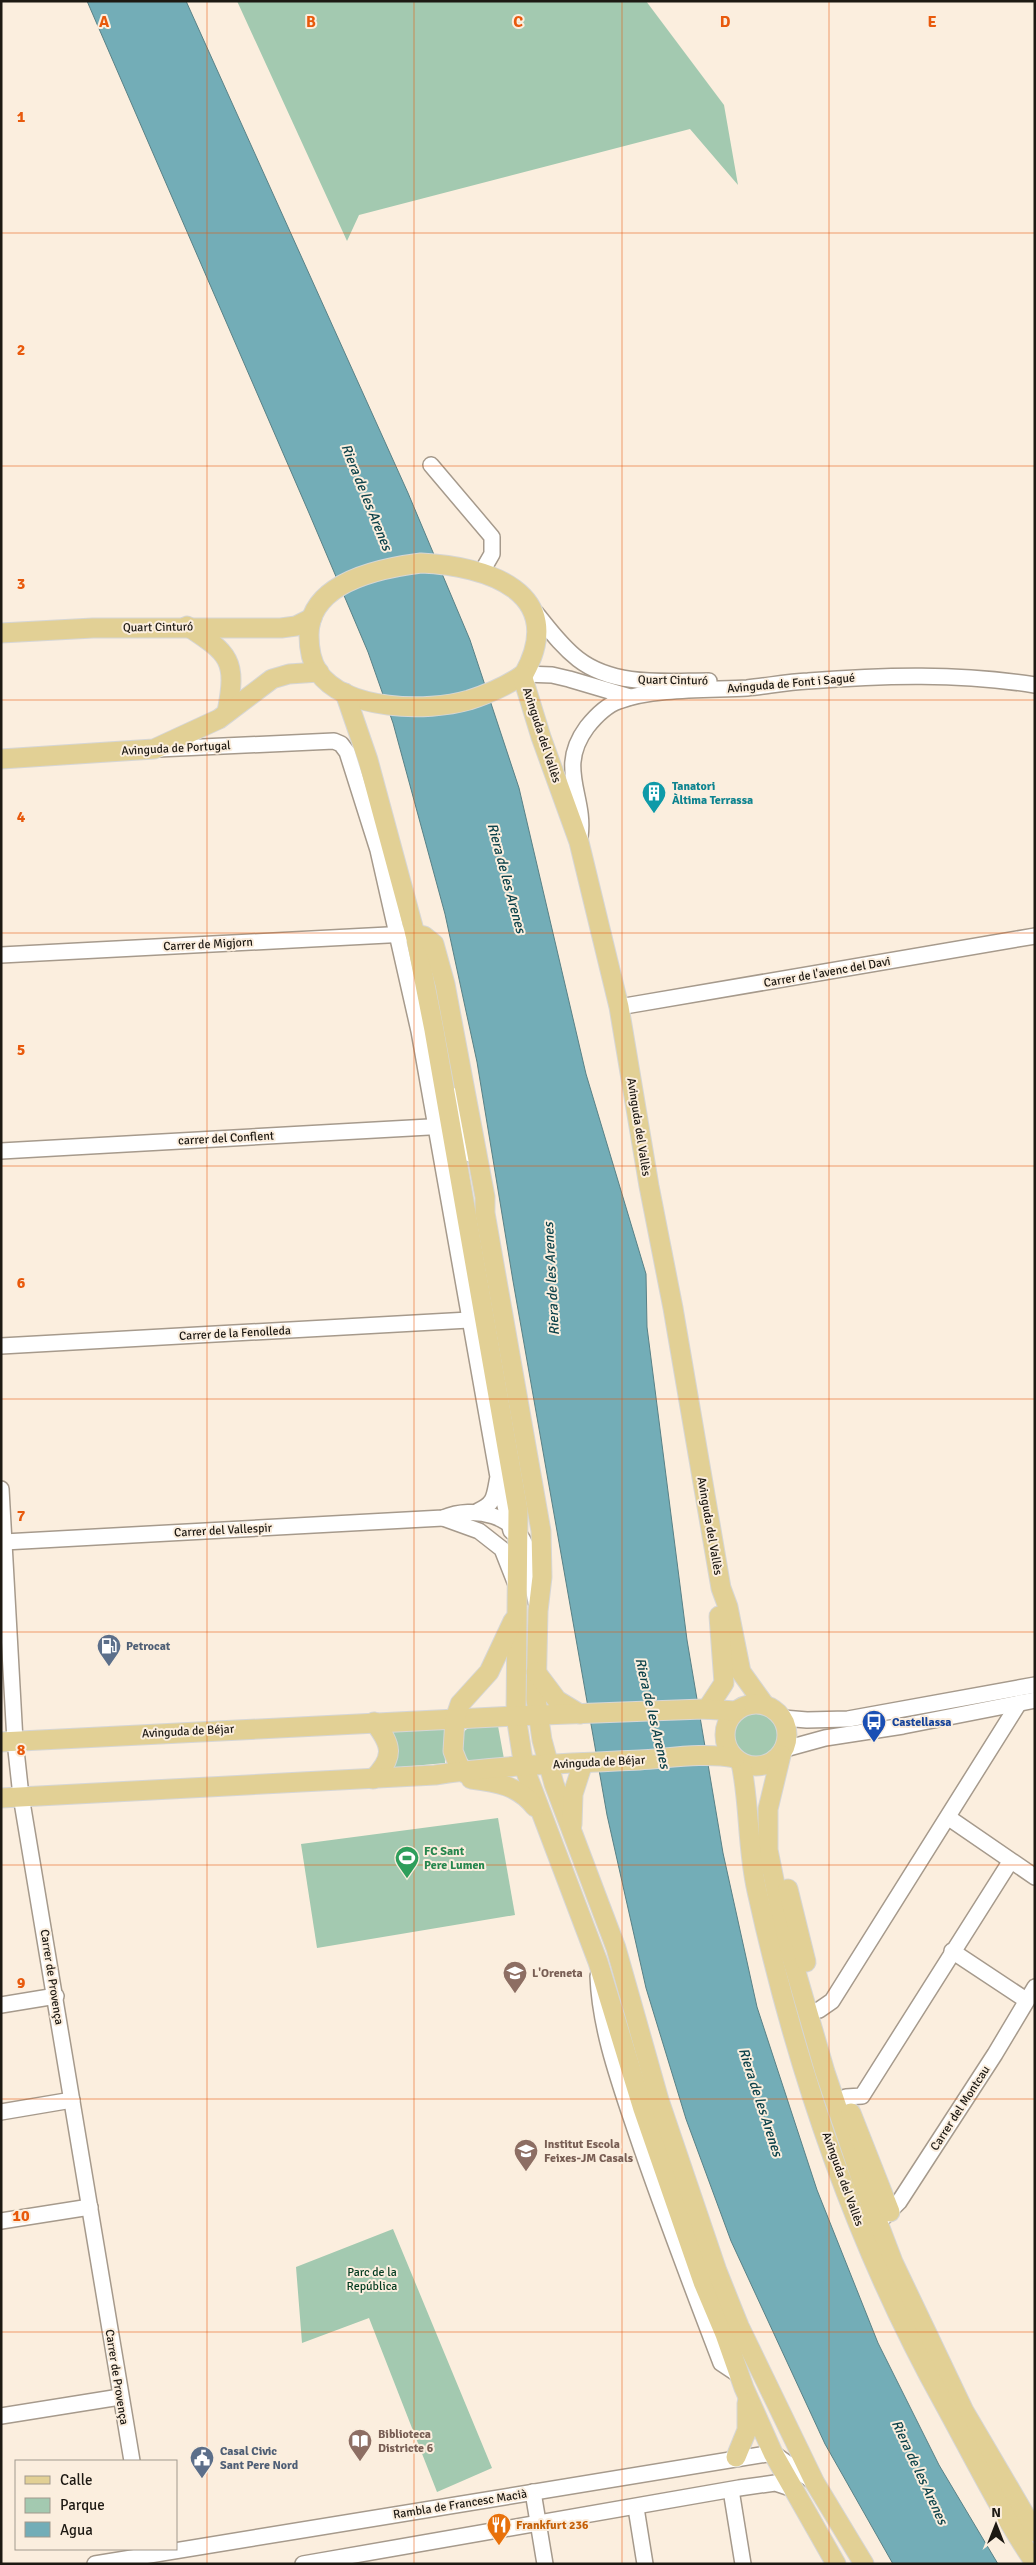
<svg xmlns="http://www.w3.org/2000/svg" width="1036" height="2565" viewBox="0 0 1036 2565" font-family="Signika,sans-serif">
  <rect width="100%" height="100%" fill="#fbeede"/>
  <g fill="#a3c9b0">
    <path d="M237 1H646L724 105 738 185 690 129 359 215 347 241Z"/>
    <circle cx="757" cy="1735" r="23"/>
    <path d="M498 1726 504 1759C495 1760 484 1764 476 1763 461 1761 455 1738 467 1729 475 1724 489 1726 498 1726Z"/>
    <path d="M444 1727 445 1763 390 1768V1729Z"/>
    <path d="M498 1818 515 1915 317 1948 301 1844Z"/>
    <path d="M393 2229 492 2468 437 2492 369 2318 302 2343 296 2267Z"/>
  </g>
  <path fill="#73adb7" stroke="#598186" d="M87 1H186L408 493 470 640 519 788 586 1074 646 1274 647 1327 687 1640 723 1853 757 2007 817 2190 878 2343 939 2465 998 2564H893L825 2444 731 2241 686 2119 646 1988 607 1815 513 1281 477 1062 445 914 393 723 368 652 309 513Z"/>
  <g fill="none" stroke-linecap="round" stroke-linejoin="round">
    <defs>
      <g id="minor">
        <path d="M431 465 492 537V554L481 573"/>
        <path d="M536 613C549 629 561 646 578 659 614 687 666 681 709 681"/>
        <path d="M524 674 552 675 569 679 630 697"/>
        <path d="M158 749 334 741 341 744 347 752 378 850 419 1031 498 1477C494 1495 496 1503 478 1511"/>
        <path d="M580 837C586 795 556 769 587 727 595 717 607 705 619 701 652 688 711 690 747 688 767 686 787 682 808 681 884 675 959 673 1035 685"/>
        <path d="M1 955 407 934"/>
        <path d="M619 1007 1035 936"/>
        <path d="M459 1094C462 1108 462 1116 451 1125L463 1133 470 1154"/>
        <path d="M1 1151 447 1126"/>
        <path d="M1 1346 469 1320"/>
        <path d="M499 1480 511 1531"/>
        <path d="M1 1489 15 1741 21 1796 132 2461"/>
        <path d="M443 1518 479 1531 502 1549 515 1582"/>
        <path d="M4 1542 443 1518C474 1505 518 1514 528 1553 532 1569 532 1586 536 1602"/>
        <path d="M783 1718 807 1720 848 1719 1035 1685"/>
        <path d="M785 1749 825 1738 903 1726 1035 1700"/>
        <path d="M949 1818 1035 1877"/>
        <path d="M952 1951 1026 2000"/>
        <path d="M598 1976C600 2030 620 2084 637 2135 663 2212 692 2287 721 2363L739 2375"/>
        <path d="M1 2005 56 1996"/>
        <path d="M819 2010 832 2001 1019 1703"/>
        <path d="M846 2097 862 2096 1010 1862"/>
        <path d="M1 2112 72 2100"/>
        <path d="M884 2217 899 2202 995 2054 1035 1987"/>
        <path d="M1 2221 90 2207"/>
        <path d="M1 2416 120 2397"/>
        <path d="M731 2490 743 2564"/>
        <path d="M533 2492 545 2564"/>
        <path d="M636 2508 645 2564"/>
        <path d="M95 2564 773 2453 815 2483"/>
        <path d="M303 2564 739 2488 775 2483 793 2489"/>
      </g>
      <g id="major">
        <path d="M421 563C487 566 569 592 524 674 508 685 488 694 469 700 427 712 346 711 318 672 311 661 309 648 309 635 309 582 381 568 421 563Z"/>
        <path d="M187 626C230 654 237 660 227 712"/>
        <path d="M1 633 93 628H281L296 626 312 618"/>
        <path d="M522 675 541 737 579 842 619 1007 649 1186 673 1308 721 1588 728 1607 741 1672 764 1704"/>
        <path d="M345 693 368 760 415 934 434 1030 518 1510 516 1716 524 1767 598 1962 643 2109 703 2282 725 2334 744 2388 773 2453 836 2564"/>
        <path d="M1 759 154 749 219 719 272 679 289 674 319 672"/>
        <path d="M415 934 424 936 434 944 445 984 485 1197V1213L541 1531 542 1577 538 1611 536 1699 542 1740 554 1784 616 1948 659 2100 717 2271 739 2326 815 2483 864 2564"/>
        <path d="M536 1672 557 1700 580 1714"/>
        <circle cx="756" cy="1735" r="31"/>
        <path d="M707 1709 724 1683 719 1616"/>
        <path d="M1 1742 516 1716 703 1709 736 1711"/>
        <path d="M781 1755 768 1809V1850L785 1934 825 2072 861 2178 893 2262 964 2411 1035 2532"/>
        <path d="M741 1763C750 1805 747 1848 757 1891 796 2069 856 2246 945 2405 974 2458 1001 2513 1035 2563"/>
        <path d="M471 1776 461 1771 453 1751 455 1719 460 1704 489 1672 513 1621"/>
        <path d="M373 1779C395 1757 392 1745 374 1722"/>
        <path d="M471 1779C497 1782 519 1786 535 1807"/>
        <path d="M1 1798 435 1775C500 1765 574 1763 640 1760 670 1758 705 1752 735 1758"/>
        <path d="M572 1825 573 1794 583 1763"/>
        <path d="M788 1889 806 1962"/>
        <path d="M851 2113 890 2212"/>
        <path d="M736 2457 747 2430V2403"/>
      </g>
    </defs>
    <use href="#minor" stroke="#a69a8c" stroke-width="18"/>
    <use href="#major" stroke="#d6d6d5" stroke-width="21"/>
    <use href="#minor" stroke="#fff" stroke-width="15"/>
    <use href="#major" stroke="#e2d095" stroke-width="19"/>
  </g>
  <path fill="none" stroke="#e8590c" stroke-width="1" stroke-opacity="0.55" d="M207 1V2564M414 1V2564M622 1V2564M829 1V2564M1 233H1035M1 466H1035M1 700H1035M1 933H1035M1 1166H1035M1 1399H1035M1 1632H1035M1 1865H1035M1 2099H1035M1 2332H1035"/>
  <defs>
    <symbol id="building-pin" viewBox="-11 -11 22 30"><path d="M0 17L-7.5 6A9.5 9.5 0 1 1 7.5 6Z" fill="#0f9aa8" stroke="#fbeede"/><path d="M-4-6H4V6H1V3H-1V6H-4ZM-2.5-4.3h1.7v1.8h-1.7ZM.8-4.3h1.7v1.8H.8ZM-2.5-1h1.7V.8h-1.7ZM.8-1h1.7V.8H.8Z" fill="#fff"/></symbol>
    <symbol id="fuel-pin" viewBox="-11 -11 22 30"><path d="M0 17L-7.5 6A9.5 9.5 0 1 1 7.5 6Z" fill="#5c6f8a" stroke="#fbeede"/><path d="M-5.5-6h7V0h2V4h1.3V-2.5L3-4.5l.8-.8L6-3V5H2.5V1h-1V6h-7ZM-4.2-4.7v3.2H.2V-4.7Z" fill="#fff"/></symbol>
    <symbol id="bus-pin" viewBox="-11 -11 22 30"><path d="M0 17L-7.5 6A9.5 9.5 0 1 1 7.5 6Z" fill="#1a4fb4" stroke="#fbeede"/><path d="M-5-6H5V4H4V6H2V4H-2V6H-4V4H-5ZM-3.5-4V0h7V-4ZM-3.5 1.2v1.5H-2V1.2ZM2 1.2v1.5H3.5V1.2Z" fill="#fff"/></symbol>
    <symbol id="stadium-pin" viewBox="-11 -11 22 30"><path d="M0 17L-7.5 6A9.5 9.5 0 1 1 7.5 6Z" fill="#2e9e5b" stroke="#fbeede"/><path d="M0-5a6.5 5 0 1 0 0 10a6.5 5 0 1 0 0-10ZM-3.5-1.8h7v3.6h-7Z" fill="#fff"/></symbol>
    <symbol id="school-pin" viewBox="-11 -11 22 30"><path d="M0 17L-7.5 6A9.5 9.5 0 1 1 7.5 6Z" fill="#8d6e63" stroke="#fbeede"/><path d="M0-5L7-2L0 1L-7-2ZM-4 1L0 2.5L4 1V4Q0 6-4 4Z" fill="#fff"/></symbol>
    <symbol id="library-pin" viewBox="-11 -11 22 30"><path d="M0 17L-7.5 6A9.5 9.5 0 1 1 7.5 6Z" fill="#8d6e63" stroke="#fbeede"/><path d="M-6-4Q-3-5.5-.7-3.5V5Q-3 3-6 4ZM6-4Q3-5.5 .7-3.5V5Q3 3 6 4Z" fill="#fff"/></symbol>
    <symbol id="civic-pin" viewBox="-11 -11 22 30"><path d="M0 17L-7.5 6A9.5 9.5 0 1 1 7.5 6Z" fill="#5c6f8a" stroke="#fbeede"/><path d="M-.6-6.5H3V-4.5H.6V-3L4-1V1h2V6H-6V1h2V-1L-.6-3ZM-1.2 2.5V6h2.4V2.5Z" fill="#fff"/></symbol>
    <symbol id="restaurant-pin" viewBox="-11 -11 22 30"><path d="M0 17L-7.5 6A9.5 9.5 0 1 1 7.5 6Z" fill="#e8710a" stroke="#fbeede"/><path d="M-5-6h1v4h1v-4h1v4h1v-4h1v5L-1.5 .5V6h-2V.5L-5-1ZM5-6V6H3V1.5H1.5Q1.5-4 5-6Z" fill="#fff"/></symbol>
  </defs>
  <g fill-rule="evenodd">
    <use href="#building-pin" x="640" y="779" width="28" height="38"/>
    <use href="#fuel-pin" x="95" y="1632" width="28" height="38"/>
    <use href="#bus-pin" x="860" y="1708" width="28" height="38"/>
    <use href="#stadium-pin" x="393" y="1844" width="28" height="38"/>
    <use href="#school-pin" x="501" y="1959" width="28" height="38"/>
    <use href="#school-pin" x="512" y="2137" width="28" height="38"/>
    <use href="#library-pin" x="346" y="2427" width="28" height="38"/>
    <use href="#civic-pin" x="188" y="2444" width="28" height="38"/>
    <use href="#restaurant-pin" x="485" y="2511" width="28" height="38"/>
  </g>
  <g text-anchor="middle" stroke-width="4" stroke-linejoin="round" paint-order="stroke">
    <g font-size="12" fill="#1d1913" stroke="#fbeede">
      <text transform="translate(158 627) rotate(-1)" y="4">Quart Cinturó</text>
      <text transform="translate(673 680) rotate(1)" y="4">Quart Cinturó</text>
      <text transform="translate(791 683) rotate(-5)" y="4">Avinguda de Font i Sagué</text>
      <text transform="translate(542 735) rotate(72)" y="4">Avinguda del Vallès</text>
      <text transform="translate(176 748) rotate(-3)" y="4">Avinguda de Portugal</text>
      <text transform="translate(208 944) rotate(-3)" y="4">Carrer de Migjorn</text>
      <text transform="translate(827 972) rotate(-10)" y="4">Carrer de l'avenc del Davi</text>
      <text transform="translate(639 1127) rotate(81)" y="4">Avinguda del Vallès</text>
      <text transform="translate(226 1138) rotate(-3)" y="4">carrer del Conflent</text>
      <text transform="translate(235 1333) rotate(-3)" y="4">Carrer de la Fenolleda</text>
      <text transform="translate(710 1526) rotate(80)" y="4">Avinguda del Vallès</text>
      <text transform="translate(223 1530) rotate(-3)" y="4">Carrer del Vallespir</text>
      <text transform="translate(188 1731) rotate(-3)" y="4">Avinguda de Béjar</text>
      <text transform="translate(599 1762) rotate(-3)" y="4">Avinguda de Béjar</text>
      <text transform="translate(52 1977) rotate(81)" y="4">Carrer de Provença</text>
      <text transform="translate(960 2108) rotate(-57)" y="4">Carrer del Montcau</text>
      <text transform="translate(843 2179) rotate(70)" y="4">Avinguda del Vallès</text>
      <text transform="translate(117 2377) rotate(81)" y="4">Carrer de Provença</text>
      <text transform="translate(460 2504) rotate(-9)" y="4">Rambla de Francesc Macià</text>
    </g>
    <g font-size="12" font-weight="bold" fill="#0d838f" stroke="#fbeede" text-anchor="start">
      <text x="672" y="790">Tanatori<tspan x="672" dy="14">Àltima Terrassa</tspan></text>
    </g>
    <g font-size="12" font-weight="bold" fill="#4e5e75" stroke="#fbeede" text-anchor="start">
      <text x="126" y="1650">Petrocat</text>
      <text x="220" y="2455">Casal Civic<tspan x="220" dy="14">Sant Pere Nord</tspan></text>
    </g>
    <g font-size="12" font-weight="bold" fill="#164399" stroke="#fbeede" text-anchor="start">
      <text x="892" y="1726">Castellassa</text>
    </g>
    <g font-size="12" font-weight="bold" fill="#27864d" stroke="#fbeede" text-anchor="start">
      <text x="424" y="1855">FC Sant<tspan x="424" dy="14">Pere Lumen</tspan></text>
    </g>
    <g font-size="12" font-weight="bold" fill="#785e54" stroke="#fbeede" text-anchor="start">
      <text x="532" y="1977">L'Oreneta</text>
      <text x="544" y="2148">Institut Escola<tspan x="544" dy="14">Feixes-JM Casals</tspan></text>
      <text x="378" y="2438">Biblioteca<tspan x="378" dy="14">Districte 6</tspan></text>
    </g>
    <g font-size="12" fill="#033b20" stroke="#fbeede">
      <text x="372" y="2276">Parc de la<tspan x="372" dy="14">República</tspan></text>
    </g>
    <g font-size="12" font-weight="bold" fill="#c56008" stroke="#fbeede" text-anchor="start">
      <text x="516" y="2529">Frankfurt 236</text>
    </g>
    <g font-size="14" font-style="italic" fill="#0c424a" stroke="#fbeede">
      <text transform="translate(367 497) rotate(68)" y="5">Riera de les Arenes</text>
      <text transform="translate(507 878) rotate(75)" y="5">Riera de les Arenes</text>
      <text transform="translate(551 1279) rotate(-93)" y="5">Riera de les Arenes</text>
      <text transform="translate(653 1713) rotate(77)" y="5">Riera de les Arenes</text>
      <text transform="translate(761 2102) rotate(72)" y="5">Riera de les Arenes</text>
      <text transform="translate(920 2472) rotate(65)" y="5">Riera de les Arenes</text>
    </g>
  </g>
  <g font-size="16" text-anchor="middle" font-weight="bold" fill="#e8590c" stroke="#fbeede" stroke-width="4" stroke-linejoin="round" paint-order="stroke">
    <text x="104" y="27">A</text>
    <text x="311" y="27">B</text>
    <text x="518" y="27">C</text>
    <text x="725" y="27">D</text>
    <text x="932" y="27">E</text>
    <text x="21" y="122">1</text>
    <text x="21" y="355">2</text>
    <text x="21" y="589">3</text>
    <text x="21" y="822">4</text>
    <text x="21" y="1055">5</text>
    <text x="21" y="1288">6</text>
    <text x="21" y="1521">7</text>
    <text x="21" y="1755">8</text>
    <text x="21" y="1988">9</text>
    <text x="21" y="2221">10</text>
  </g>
  <rect width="1036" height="2565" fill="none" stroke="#1d1913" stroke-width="5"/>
  <rect x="15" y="2460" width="162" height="90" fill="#fbeede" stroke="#a2998d"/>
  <rect x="25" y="2476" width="25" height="8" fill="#e2d095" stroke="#a2998d"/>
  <text x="60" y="2485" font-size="15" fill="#1d1913">Calle</text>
  <rect x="25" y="2498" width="25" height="15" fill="#a3c9b0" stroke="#a2998d"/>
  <text x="60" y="2510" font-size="15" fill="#1d1913">Parque</text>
  <rect x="25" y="2522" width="25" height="15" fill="#73adb7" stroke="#a2998d"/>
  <text x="60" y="2535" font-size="15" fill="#1d1913">Agua</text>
  <g transform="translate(996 2525)" stroke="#fbeede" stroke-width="4" paint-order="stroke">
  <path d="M0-4L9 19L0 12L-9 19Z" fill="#1d1913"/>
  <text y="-8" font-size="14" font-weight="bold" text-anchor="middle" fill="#1d1913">N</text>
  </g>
</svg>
